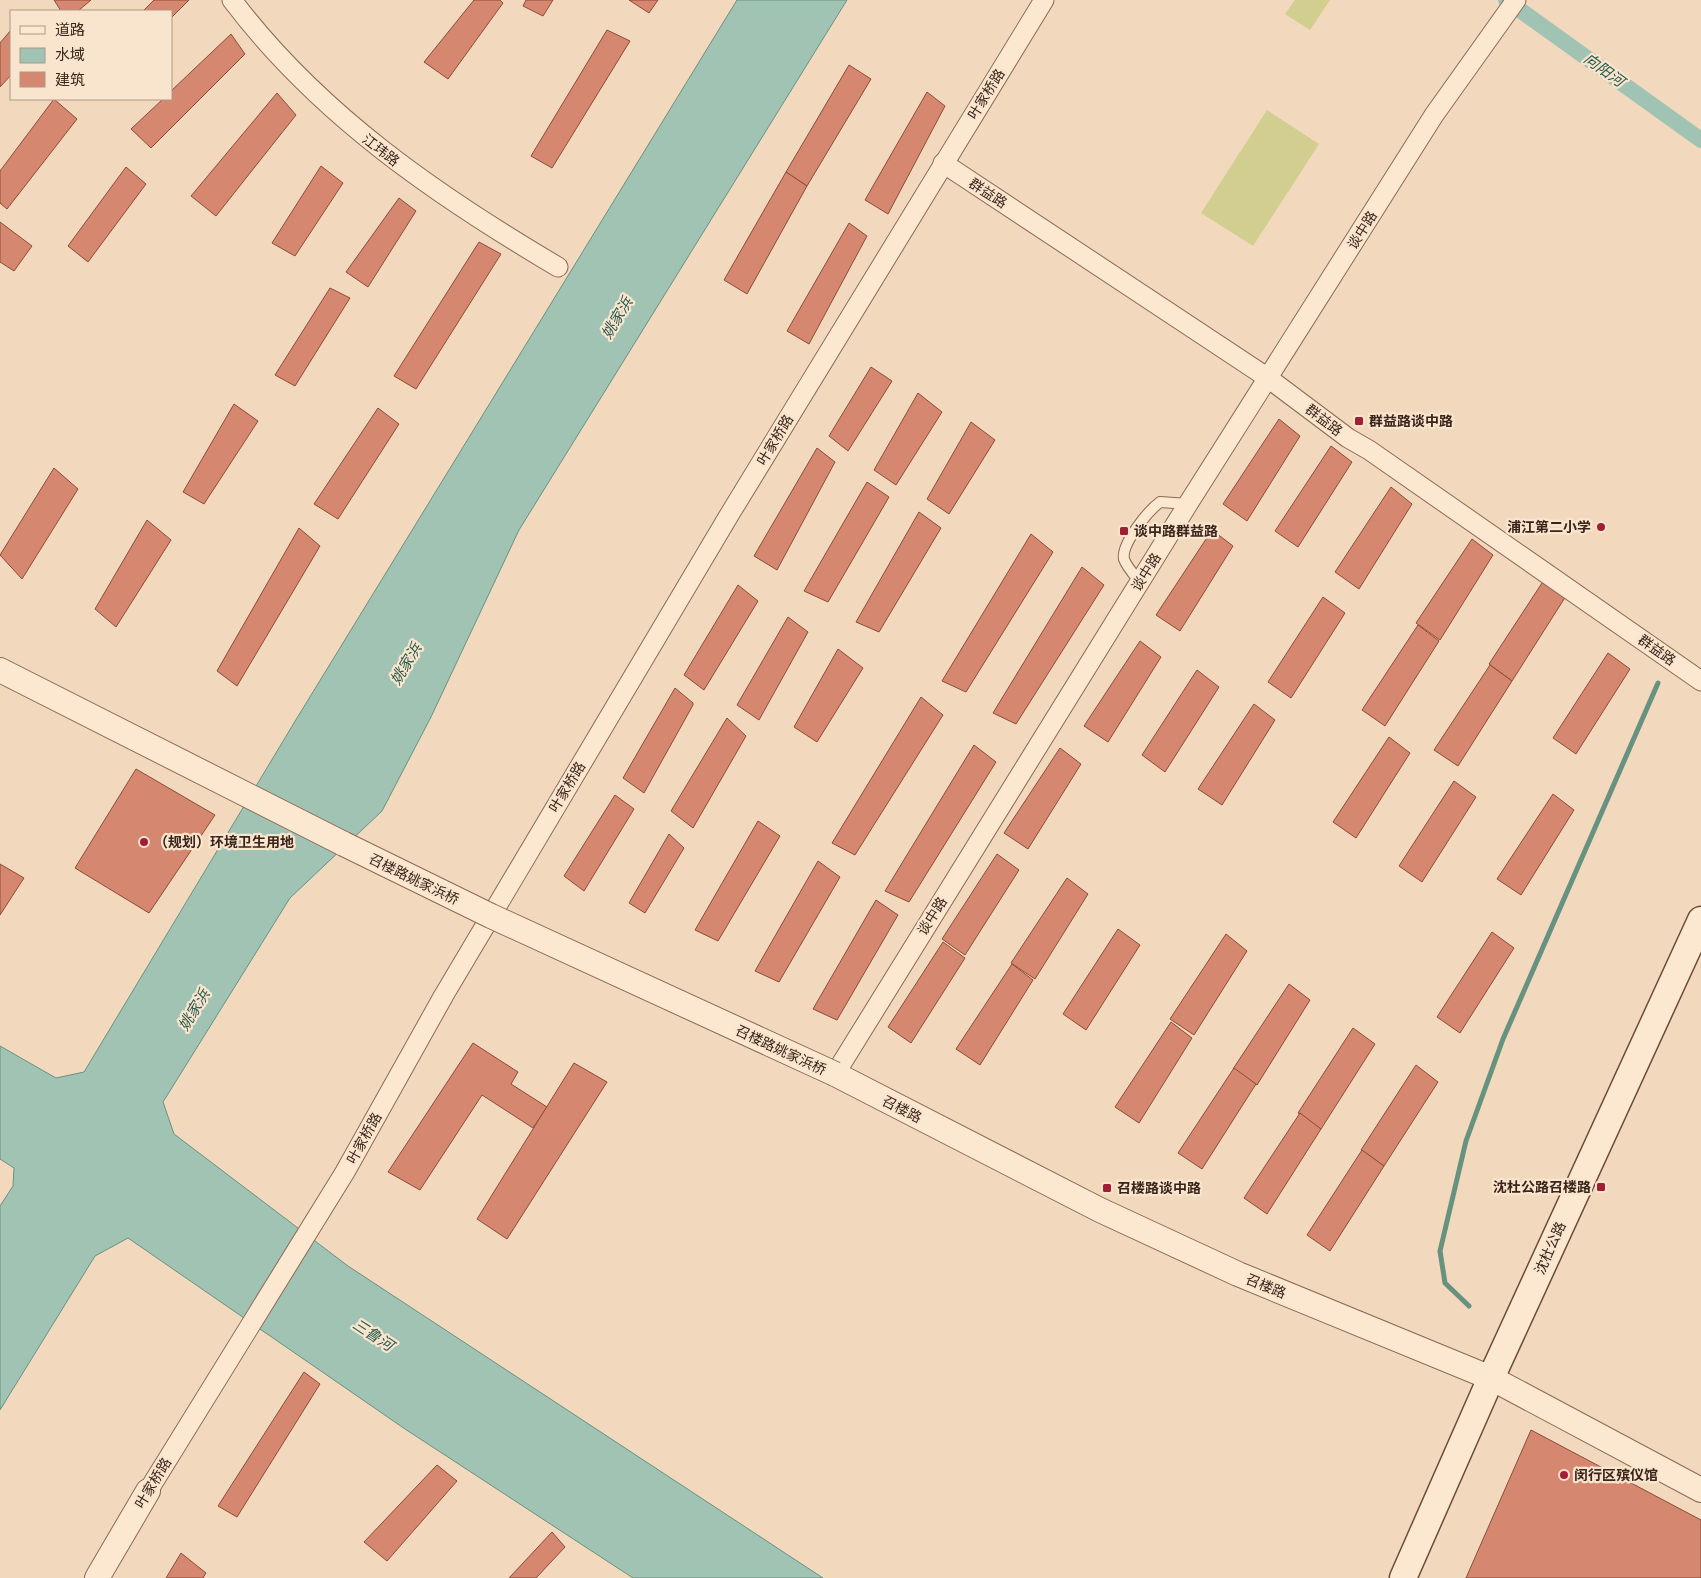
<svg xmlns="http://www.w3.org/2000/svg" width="1701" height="1578" viewBox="0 0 1701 1578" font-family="'Noto Serif','Noto Sans SC',serif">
  <rect width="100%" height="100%" fill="#f2d9bd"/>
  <g fill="#d1ce90">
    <path d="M1295 0H1330L1310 30 1285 14Z"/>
    <path d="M1267 110 1319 144 1253 246 1201 213Z"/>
  </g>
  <path fill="#a1c3b3" stroke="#679280" d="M737 0H847L519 530 431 717 382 811 290 898 163 1102 174 1134 348 1266 823 1578H633L405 1429 128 1238 95 1256 0 1410V1206L13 1186 14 1168 0 1159V1046L56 1078 84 1072 297 718Z"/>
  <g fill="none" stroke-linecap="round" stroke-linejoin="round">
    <path stroke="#679280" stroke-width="5" d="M1469 1306 1445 1283 1440 1251 1466 1141 1503 1039 1658 683"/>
    <path stroke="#a1c3b3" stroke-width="16" d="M1506 0 1701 140"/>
  </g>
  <g fill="#d5886f" stroke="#8e4b37">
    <path d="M54 0H91L78 11H61Z"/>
    <path d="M154 0H189L171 18V11H143Z"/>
    <path d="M474 0H500L503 3 448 79 424 62Z"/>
    <path d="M526 0H553L543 16 523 6Z"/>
    <path d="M629 0H658L649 13Z"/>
    <path d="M11 30V75L0 87V43Z"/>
    <path d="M607 30 630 41 552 168 531 156Z"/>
    <path d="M231 34 245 54 151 148 131 129 163 99H171V91Z"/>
    <path d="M849 65 871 79 807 186 786 172Z"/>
    <path d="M927 92 945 106 888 214 865 200Z"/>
    <path d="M277 93 296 115 216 216 191 196Z"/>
    <path d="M54 99 77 119 7 209 0 203V171Z"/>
    <path d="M321 166 343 183 295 256 272 243Z"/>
    <path d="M126 167 146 184 88 262 68 246Z"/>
    <path d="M786 172 807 186 747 294 724 280Z"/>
    <path d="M399 198 416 211 368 287 346 272Z"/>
    <path d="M0 222 32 246 14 271 0 262Z"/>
    <path d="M849 223 867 236 809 344 787 331Z"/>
    <path d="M479 242 501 254 416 389 394 376Z"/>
    <path d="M330 288 350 298 295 386 275 375Z"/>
    <path d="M871 367 892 381 848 451 829 436Z"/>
    <path d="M918 393 942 412 896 485 874 470Z"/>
    <path d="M234 404 258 421 204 504 183 492Z"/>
    <path d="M378 408 399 424 338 519 314 504Z"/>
    <path d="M1279 419 1300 436 1247 521 1223 504Z"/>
    <path d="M971 422 995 440 949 514 927 499Z"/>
    <path d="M1331 446 1352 462 1298 547 1275 531Z"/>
    <path d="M817 448 835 462 777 570 754 556Z"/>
    <path d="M54 468 78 489 22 579 0 555Z"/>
    <path d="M867 482 889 497 828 602 804 591Z"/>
    <path d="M1391 487 1412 504 1359 589 1335 572Z"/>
    <path d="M919 512 941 528 879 632 856 622Z"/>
    <path d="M147 520 171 540 116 627 95 609Z"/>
    <path d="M299 528 320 546 237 686 217 671Z"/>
    <path d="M1212 530 1233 546 1180 631 1156 615Z"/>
    <path d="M1031 534 1053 552 966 692 942 681Z"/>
    <path d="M1472 539 1493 555 1440 640 1416 623Z"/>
    <path d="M1082 567 1104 585 1016 724 993 713Z"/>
    <path d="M1544 580 1566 596 1512 681 1489 664Z"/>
    <path d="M738 585 758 601 704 690 684 675Z"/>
    <path d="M1323 597 1345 613 1291 698 1268 682Z"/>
    <path d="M788 617 808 632 759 720 737 705Z"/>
    <path d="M1418 625 1439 641 1385 726 1362 710Z"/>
    <path d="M1140 641 1161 657 1108 742 1084 726Z"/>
    <path d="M838 649 863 668 817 742 794 727Z"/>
    <path d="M1608 653 1630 669 1576 754 1553 738Z"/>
    <path d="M1490 665 1512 681 1458 766 1434 750Z"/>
    <path d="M1197 670 1219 687 1165 772 1142 755Z"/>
    <path d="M675 688 693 703V705L644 793 623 778Z"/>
    <path d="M921 697 943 715 855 855 832 843Z"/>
    <path d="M1254 704 1275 720 1222 805 1198 789Z"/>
    <path d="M727 718 746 736 693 828 671 811Z"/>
    <path d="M1389 737 1410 753 1356 838 1333 822Z"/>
    <path d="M974 745 996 762 909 902 885 891Z"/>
    <path d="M1060 748 1081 764 1028 849 1004 833Z"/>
    <path d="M136 769 215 815 149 913 75 868Z"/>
    <path d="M1454 781 1476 797 1422 882 1399 866Z"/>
    <path d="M1553 794 1574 810 1521 895 1497 879Z"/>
    <path d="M615 795 634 809 584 891 564 876Z"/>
    <path d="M758 821 780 836 718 941 695 930Z"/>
    <path d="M669 834 684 848 645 913 629 903Z"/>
    <path d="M997 854 1019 870 965 955 942 939Z"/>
    <path d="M818 861 840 877 779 982 755 971Z"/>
    <path d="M0 864 24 878 0 915Z"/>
    <path d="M1067 878 1088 894 1035 979 1011 963Z"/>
    <path d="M876 900 898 915 837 1020 813 1009Z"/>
    <path d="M1118 929 1140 945 1086 1030 1063 1014Z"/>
    <path d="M1492 932 1514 948 1460 1033 1437 1017Z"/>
    <path d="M1226 934 1247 951 1194 1035 1170 1019Z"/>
    <path d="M943 942 965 958 911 1043 888 1027Z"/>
    <path d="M1012 964 1033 980 980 1065 956 1049Z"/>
    <path d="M1289 984 1310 1000 1257 1085 1233 1069Z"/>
    <path d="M1171 1022 1192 1038 1139 1123 1115 1107Z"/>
    <path d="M1353 1028 1375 1044 1321 1129 1298 1113Z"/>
    <path d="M473 1043 518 1072 511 1084 547 1107 533 1128 482 1095 420 1190 388 1172Z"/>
    <path d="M574 1063 607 1082 507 1239 477 1219Z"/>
    <path d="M1416 1065 1438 1082 1384 1166 1361 1150Z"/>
    <path d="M1234 1068 1256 1084 1202 1169 1178 1153Z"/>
    <path d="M1300 1113 1321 1129 1267 1214 1244 1198Z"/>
    <path d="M1362 1150 1384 1166 1330 1251 1307 1235Z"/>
    <path d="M304 1372 320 1384 237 1517 218 1506Z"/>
    <path d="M1531 1430 1701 1520V1578H1466Z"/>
    <path d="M437 1465 457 1481 387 1561 364 1542Z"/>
    <path d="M552 1532 565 1547 536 1578H509Z"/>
    <path d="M181 1553 206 1573 203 1578H166Z"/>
  </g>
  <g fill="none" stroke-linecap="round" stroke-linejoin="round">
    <defs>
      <path id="service" d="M1140 582C1135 576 1126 566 1124 559 1121 544 1148 511 1160 502L1188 504"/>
      <g id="minor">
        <path d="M232 0C318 114 436 195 558 267"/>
        <path d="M943 163 1268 378 1348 438 1369 450 1701 681"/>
        <path d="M835 1074 1188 504 1434 115 1516 0"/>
        <path d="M148 1491 345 1172 444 995 731 512 1044 0"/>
      </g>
      <g id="tertiary">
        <path d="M0 670 344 844"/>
        <path d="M835 1074 1100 1210 1238 1274 1491 1378 1701 1490"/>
        <path d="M97 1578 148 1491"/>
      </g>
      <path id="secondary" d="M1403 1578 1491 1378 1701 920"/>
    </defs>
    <use href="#service" stroke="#8c6954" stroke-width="12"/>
    <use href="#minor" stroke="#8c6954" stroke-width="21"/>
    <use href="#tertiary" stroke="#8c6954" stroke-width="26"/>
    <use href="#secondary" stroke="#6e4a38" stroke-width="29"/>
    <use href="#service" stroke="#fce8d1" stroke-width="10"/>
    <use href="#minor" stroke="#fce8d1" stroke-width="19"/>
    <use href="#tertiary" stroke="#fce8d1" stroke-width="24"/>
    <use href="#secondary" stroke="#fce8d1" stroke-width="26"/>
    <defs>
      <path id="tertiary-bridge" d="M344 844 491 916 835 1074"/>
    </defs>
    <use href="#tertiary-bridge" stroke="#8c6954" stroke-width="26" stroke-linecap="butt"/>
    <use href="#tertiary-bridge" stroke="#fce8d1" stroke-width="24"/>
  </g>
  <g fill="#a11e35" stroke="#f9e5cd" stroke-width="2">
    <rect x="1354" y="416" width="10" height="10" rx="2.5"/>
    <circle cx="1601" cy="527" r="5"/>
    <rect x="1119" y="526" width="10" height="10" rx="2.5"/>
    <circle cx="144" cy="842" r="5"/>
    <rect x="1596" y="1182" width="10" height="10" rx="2.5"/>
    <rect x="1102" y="1183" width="10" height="10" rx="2.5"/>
    <circle cx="1564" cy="1475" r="5"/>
  </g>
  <g text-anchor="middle" stroke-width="4.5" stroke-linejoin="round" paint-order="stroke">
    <g font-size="14" fill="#3a241b" stroke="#f9e5cd">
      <text transform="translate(986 94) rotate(-58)" y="5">叶家桥路</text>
      <text transform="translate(381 150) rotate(38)" y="5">江玮路</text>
      <text transform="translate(988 193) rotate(33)" y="5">群益路</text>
      <text transform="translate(1362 230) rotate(-58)" y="5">谈中路</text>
      <text transform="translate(1324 420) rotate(37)" y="5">群益路</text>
      <text transform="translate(775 440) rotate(-59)" y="5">叶家桥路</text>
      <text transform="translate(1146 572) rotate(-58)" y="5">谈中路</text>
      <text transform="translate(1657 650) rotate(35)" y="5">群益路</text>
      <text transform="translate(567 787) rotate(-59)" y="5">叶家桥路</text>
      <text transform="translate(414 879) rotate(26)" y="5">召楼路姚家浜桥</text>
      <text transform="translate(932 916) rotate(-58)" y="5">谈中路</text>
      <text transform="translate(781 1050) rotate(25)" y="5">召楼路姚家浜桥</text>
      <text transform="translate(902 1109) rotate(27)" y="5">召楼路</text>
      <text transform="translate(364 1138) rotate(-61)" y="5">叶家桥路</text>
      <text transform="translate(1550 1248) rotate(-66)" y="5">沈杜公路</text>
      <text transform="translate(1266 1286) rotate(22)" y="5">召楼路</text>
      <text transform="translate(153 1483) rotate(-59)" y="5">叶家桥路</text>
    </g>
    <g font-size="14" font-weight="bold" fill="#3a241b" stroke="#f9e5cd" text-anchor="start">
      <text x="1369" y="426">群益路谈中路</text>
      <text x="1591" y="532" text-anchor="end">浦江第二小学</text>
      <text x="1134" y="536">谈中路群益路</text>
      <text x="154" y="847">（规划）环境卫生用地</text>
      <text x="1591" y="1192" text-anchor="end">沈杜公路召楼路</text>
      <text x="1117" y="1193">召楼路谈中路</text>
      <text x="1574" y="1480">闵行区殡仪馆</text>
    </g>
    <g font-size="15" font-style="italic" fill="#285b4f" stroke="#f9e5cd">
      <text transform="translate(1604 70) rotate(36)" y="5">向阳河</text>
      <text transform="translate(617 318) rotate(-59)" y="5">姚家浜</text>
      <text transform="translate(406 664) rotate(-59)" y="5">姚家浜</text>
      <text transform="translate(194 1010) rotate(-59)" y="5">姚家浜</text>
      <text transform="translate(373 1335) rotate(33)" y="5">三鲁河</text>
    </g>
  </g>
  <rect x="10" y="10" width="162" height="90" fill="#f9e5cd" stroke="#ad9886"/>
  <rect x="20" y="26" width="25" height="8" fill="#fce8d1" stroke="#ad9886"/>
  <text x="55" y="35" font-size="15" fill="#3a241b">道路</text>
  <rect x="20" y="48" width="25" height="15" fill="#a1c3b3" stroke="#ad9886"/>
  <text x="55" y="60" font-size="15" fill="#3a241b">水域</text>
  <rect x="20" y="72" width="25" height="15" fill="#d5886f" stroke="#ad9886"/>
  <text x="55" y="85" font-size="15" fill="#3a241b">建筑</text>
</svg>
